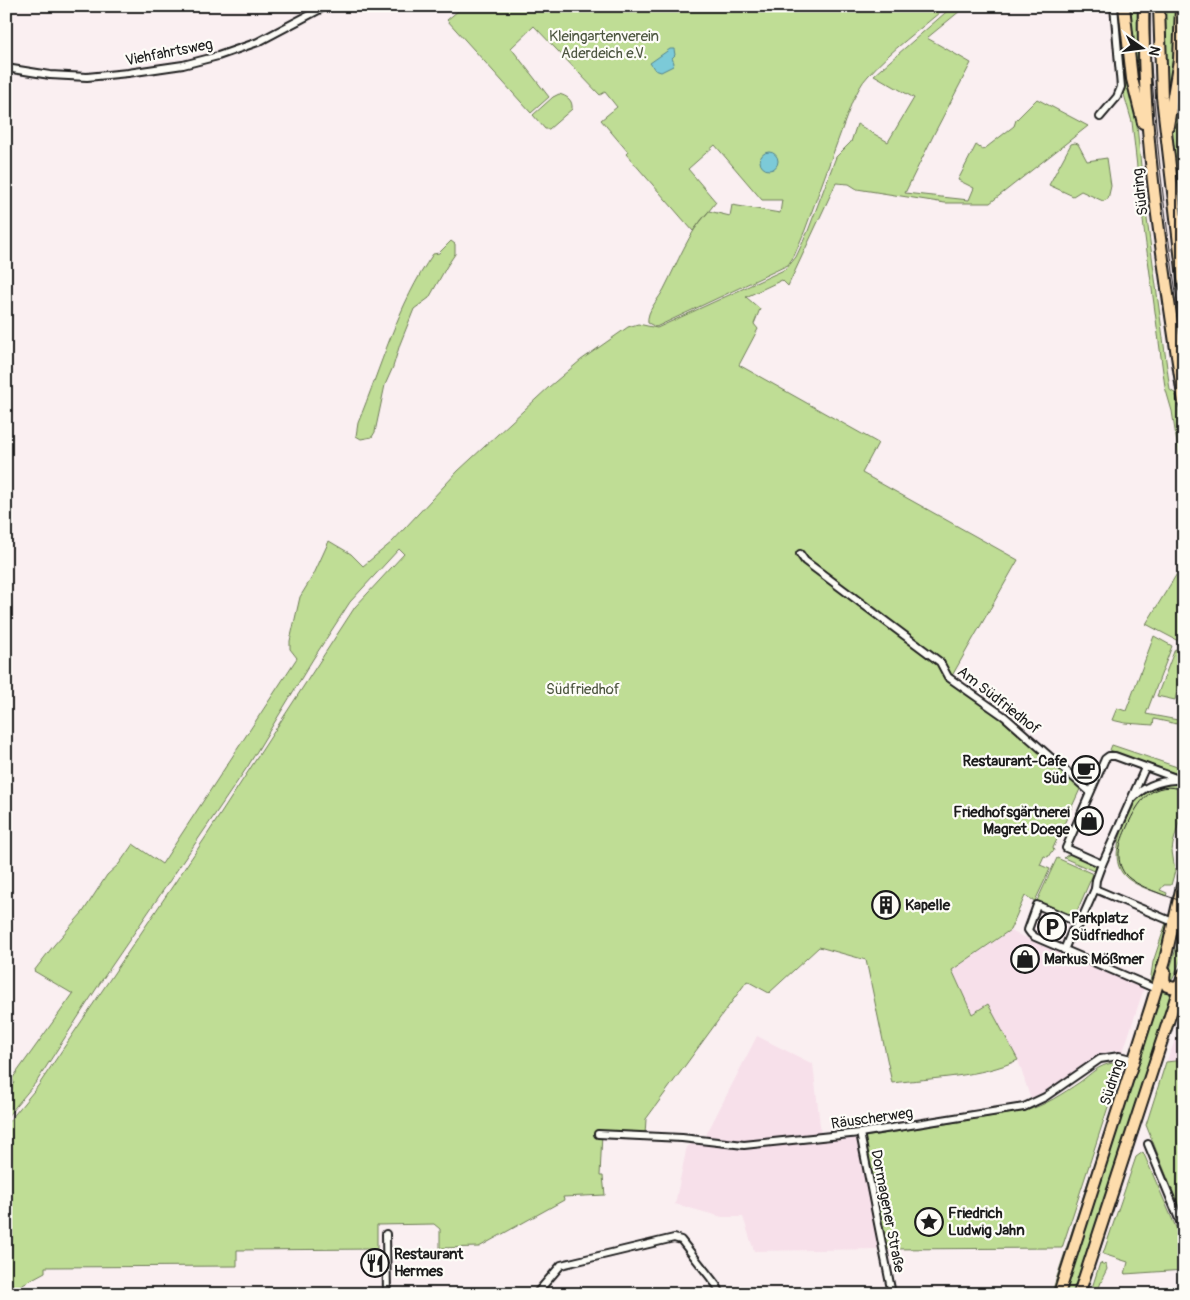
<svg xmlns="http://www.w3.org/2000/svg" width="1190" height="1300" viewBox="0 0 1190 1300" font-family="Pangolin,sans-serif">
  <rect width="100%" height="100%" fill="#faeff1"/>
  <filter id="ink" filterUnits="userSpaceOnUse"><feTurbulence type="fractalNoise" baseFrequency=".02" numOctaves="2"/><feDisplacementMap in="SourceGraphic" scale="10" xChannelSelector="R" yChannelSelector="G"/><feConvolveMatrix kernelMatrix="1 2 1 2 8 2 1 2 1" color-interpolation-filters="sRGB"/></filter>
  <g filter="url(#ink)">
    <g fill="#f7e0ea">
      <path d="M1010 931 1144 988 1123 1052 1111 1051 1095 1057 1045 1094 1031 1100 1018 1060 988 1005 972 1014 952 970Z"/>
      <path d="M1184 1020V1060L1166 1062Z"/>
      <path d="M757 1036 813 1064 821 1134 826 1140 852 1136 858 1139 880 1249 754 1251 743 1217H722L675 1204 687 1146 704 1139Z"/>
    </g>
    <g fill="#bfdd95" stroke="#6e7c58">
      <path d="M464 6H947C921 29 891 50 868 76 861 83 857 93 852 102L805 230 794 256 788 265 656 327 648 323C646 311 659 299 664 289 678 262 688 233 709 211L730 216 732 205 780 213 782 200H762L715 145 688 169 716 202 693 231 626 154 628 152 601 120 617 107 605 92 600 95 534 26 511 48 549 97 531 113 447 20Z"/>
      <path d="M953 6H966L927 38 971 63 935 132 905 193 969 200 974 188 958 180 976 145 983 150 1014 126 1016 120 1037 99 1088 126 990 203H945L857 189 849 184 836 183 788 286 782 280 746 297 760 309 754 324 758 329 739 365 878 443 862 473 1018 560 949 681 1001 717 1081 787 1053 848 1054 851 1051 852 1048 857 1044 856 1040 865 1050 869 1035 901 1025 896 1010 930 952 970 972 1014 988 1004 1018 1060C981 1077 932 1078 892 1083L866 960 819 947 769 993 747 981 646 1119 645 1135 602 1133 600 1176H603L605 1195 563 1197 564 1200 479 1247 440 1248V1229L434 1224 377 1225V1249L237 1250V1266L45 1267V1272L6 1293V1125L38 1086 205 838 355 607 404 554 399 549 350 602 313 659 248 766 100 983 37 1081 6 1118V1092L14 1083 12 1079 73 994 34 971 54 945 83 912 107 875 119 864 133 844 162 864 297 658 290 649V641L300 597 314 574 329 541 351 554 363 566 392 542 458 471 549 387 581 360 628 327 638 324 657 328 786 269 796 257 808 231 836 157 851 142 857 124 888 142 914 98 874 75Z"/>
      <path d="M1116 6H1120L1135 105 1144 197 1170 390 1176 394 1184 447V489L1172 411 1165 387 1144 229 1132 122 1123 91Z"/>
      <path d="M1127 6H1137L1139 97 1136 84Z"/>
      <path d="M1163 6H1184V254L1168 139Z"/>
      <path d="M559 94C567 96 573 100 572 109L549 129H545L533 115 553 97Z"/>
      <path d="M1075 143 1078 144 1087 161 1107 158 1111 186 1108 199 1103 201 1081 191 1073 196 1049 185 1071 144Z"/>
      <path d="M451 241 455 244V254L447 266 429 298 414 309 400 344 393 367 385 385 375 432 372 437 361 439 356 436 358 423C381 367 398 304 433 254L439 253Z"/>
      <path d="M1183 564H1184V644L1146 624Z"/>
      <path d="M1154 636 1172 646 1146 714 1178 720 1177 724 1154 719 1153 725 1125 723 1112 720 1117 708 1126 711Z"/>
      <path d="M1175 649 1184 653V662L1175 700 1157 696Z"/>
      <path d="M1112 745 1183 769 1180 775 1110 750Z"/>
      <path d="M1172 784 1184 786V814L1179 822 1173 844 1172 851 1175 871 1171 885H1164L1160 890 1167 893 1166 896C1154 891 1138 887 1127 878 1105 860 1125 823 1135 803L1134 802 1152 789Z"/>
      <path d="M1073 853 1096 864V872L1064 858 1066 856Z"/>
      <path d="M1057 858 1093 874 1074 918 1037 901Z"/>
      <path d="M1166 923C1170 933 1156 968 1152 980L1150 983 1153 962Z"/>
      <path d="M1178 932C1188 944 1178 970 1171 982L1168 976 1179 938Z"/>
      <path d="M1163 987 1172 992 1074 1294H1064Z"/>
      <path d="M1184 1060V1219L1146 1125 1166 1062Z"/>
      <path d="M1113 1063 1122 1064 1062 1248 884 1249 863 1140 864 1137 1025 1111C1046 1105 1062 1094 1080 1082 1091 1074 1098 1065 1113 1063Z"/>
      <path d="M1127 1063 1115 1105 1056 1284 1053 1289Z"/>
      <path d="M1147 1100 1148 1102 1099 1253 1098 1250Z"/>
      <path d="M1143 1152 1184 1246V1270L1125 1274 1128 1262 1103 1254 1136 1157Z"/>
      <path d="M1100 1263 1106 1265 1107 1269 1102 1279 1103 1281 1101 1282 1097 1294H1090Z"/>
    </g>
    <g fill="#7bcad8" stroke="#55848d">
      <path d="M670 49H674L675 55 672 58 674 63 673 66 661 72 655 70 650 63Z"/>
      <circle cx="769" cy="161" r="9"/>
    </g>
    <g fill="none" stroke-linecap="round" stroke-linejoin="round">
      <defs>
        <g id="street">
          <path d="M6 68 50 75 87 77 128 73 183 65 218 56 258 42 326 6"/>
          <path d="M1100 117 1117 97 1121 87 1114 6"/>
          <path d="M800 554 805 561 940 662 948 677 1005 717 1090 792"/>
          <path d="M1132 799C1144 786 1158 781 1175 780"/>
          <path d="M1102 864 1066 848 1105 759 1109 756H1115L1184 781"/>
          <path d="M1095 889 1173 922"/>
          <path d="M1079 923 1037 905 1028 930 1031 934 1035 937 1156 989"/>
          <path d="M1064 950 1072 931 1080 923 1095 889 1096 880 1100 869 1145 768"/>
          <path d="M860 1133 892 1294"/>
          <path d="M598 1134 682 1138 744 1145 860 1133 1024 1107 1045 1097 1100 1059 1119 1056 1135 1060"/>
          <path d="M1148 1144 1184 1231"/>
          <path d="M386 1234 387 1294"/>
          <path d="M536 1294 561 1265 674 1238 681 1240 717 1286 721 1294"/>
        </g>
        <g id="primary">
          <path d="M1124 6 1132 79 1143 123"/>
          <path d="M1144 6C1141 139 1165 272 1184 403"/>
          <path d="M1159 6 1162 97 1184 287"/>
          <path d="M1168 126 1179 60 1181 6"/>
          <path d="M1173 922 1181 928 1184 934"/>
          <path d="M1165 971 1164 980 1167 986 1175 988 1180 985"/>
          <path d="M1059 1294 1151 1006 1165 960 1184 877"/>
          <path d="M1079 1294 1184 973"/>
        </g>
      </defs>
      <use href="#street" stroke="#1c1c1c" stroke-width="10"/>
      <use href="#primary" stroke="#1c1c1c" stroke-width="14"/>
      <use href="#street" stroke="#fdfcf7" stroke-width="6"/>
      <use href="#primary" stroke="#fddcac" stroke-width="10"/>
      <g stroke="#1c1c1c" stroke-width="1">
        <path d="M1149 6C1148 41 1152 78 1155 113 1161 192 1173 271 1184 350"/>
        <path d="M1184 790C1152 779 1138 802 1127 827 1120 842 1114 859 1125 874 1136 887 1168 896 1184 902"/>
      </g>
    </g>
  </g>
  <defs>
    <symbol id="cafe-ring" viewBox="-11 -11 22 22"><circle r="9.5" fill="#fdfcf7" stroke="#1c1c1c" stroke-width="1.5"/><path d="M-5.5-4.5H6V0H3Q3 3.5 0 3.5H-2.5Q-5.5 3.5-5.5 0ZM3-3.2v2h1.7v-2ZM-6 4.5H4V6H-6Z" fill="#1c1c1c"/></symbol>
    <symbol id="shop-ring" viewBox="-11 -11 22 22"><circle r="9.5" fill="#fdfcf7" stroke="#1c1c1c" stroke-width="1.5"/><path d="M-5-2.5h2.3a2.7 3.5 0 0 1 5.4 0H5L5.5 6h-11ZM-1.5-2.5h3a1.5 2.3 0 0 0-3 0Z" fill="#1c1c1c"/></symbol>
    <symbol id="building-ring" viewBox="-11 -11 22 22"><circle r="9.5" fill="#fdfcf7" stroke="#1c1c1c" stroke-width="1.5"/><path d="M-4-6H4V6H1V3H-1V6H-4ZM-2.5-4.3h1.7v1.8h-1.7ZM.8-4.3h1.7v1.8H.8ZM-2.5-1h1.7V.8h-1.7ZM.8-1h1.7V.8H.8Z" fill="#1c1c1c"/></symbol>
    <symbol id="parking-ring" viewBox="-11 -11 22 22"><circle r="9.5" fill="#fdfcf7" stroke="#1c1c1c" stroke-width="1.5"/><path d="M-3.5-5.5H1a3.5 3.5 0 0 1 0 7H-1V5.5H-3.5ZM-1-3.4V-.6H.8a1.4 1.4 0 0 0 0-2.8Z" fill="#1c1c1c"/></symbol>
    <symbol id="sight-ring" viewBox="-11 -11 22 22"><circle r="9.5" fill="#fdfcf7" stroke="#1c1c1c" stroke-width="1.5"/><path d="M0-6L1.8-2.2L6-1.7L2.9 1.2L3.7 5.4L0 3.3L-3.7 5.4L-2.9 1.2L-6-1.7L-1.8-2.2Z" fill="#1c1c1c"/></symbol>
    <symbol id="restaurant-ring" viewBox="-11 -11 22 22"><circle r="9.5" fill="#fdfcf7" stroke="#1c1c1c" stroke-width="1.5"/><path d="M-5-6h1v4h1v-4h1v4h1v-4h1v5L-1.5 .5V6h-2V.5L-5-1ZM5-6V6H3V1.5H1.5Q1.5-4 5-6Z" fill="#1c1c1c"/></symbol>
  </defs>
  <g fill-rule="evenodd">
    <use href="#cafe-ring" x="1070" y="754" width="32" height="32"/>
    <use href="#shop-ring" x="1073" y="805" width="32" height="32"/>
    <use href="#building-ring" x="870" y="889" width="32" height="32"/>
    <use href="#parking-ring" x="1036" y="911" width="32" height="32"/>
    <use href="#shop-ring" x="1009" y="943" width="32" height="32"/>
    <use href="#sight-ring" x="913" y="1206" width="32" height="32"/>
    <use href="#restaurant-ring" x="359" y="1247" width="32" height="32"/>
  </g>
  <g text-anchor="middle" stroke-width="4.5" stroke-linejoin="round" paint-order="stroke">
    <g font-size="15" fill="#4d5640" stroke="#fdfcf7">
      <text x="604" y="41">Kleingartenverein<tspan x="604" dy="17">Aderdeich e.V.</tspan></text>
      <text x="583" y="694">Südfriedhof</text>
    </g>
    <g font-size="15" fill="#1c1c1c" stroke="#fdfcf7">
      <text transform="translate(169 52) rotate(-11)" y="5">Viehfahrtsweg</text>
      <text transform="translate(1140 192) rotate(-97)" y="5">Südring</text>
      <text transform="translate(999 700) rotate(38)" y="5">Am Südfriedhof</text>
      <text transform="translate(1112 1082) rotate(-72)" y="5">Südring</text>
      <text transform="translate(872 1118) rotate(-8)" y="5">Räuscherweg</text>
      <text transform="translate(888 1211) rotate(79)" y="5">Dormagener Straße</text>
    </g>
    <g font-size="15" font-weight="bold" fill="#1c1c1c" stroke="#fdfcf7" text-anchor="start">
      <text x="1067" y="766" text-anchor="end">Restaurant-Cafe<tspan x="1067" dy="17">Süd</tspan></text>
      <text x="1070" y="817" text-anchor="end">Friedhofsgärtnerei<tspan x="1070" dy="17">Magret Doege</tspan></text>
      <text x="905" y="910">Kapelle</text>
      <text x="1071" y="923">Parkplatz<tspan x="1071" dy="17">Südfriedhof</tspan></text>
      <text x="1044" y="964">Markus Mößmer</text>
      <text x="948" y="1218">Friedrich<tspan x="948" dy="17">Ludwig Jahn</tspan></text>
      <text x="394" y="1259">Restaurant<tspan x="394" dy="17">Hermes</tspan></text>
    </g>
  </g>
  <rect width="1190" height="1300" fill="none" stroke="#fdfcf7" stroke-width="25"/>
  <rect x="12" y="12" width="1165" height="1275" fill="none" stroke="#1c1c1c" stroke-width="2" filter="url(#ink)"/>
  <g transform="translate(1142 48) rotate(104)" stroke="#fdfcf7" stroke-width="4" paint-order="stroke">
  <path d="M0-4L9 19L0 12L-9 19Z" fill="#1c1c1c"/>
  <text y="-8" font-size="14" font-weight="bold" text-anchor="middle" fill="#1c1c1c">N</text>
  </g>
</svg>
